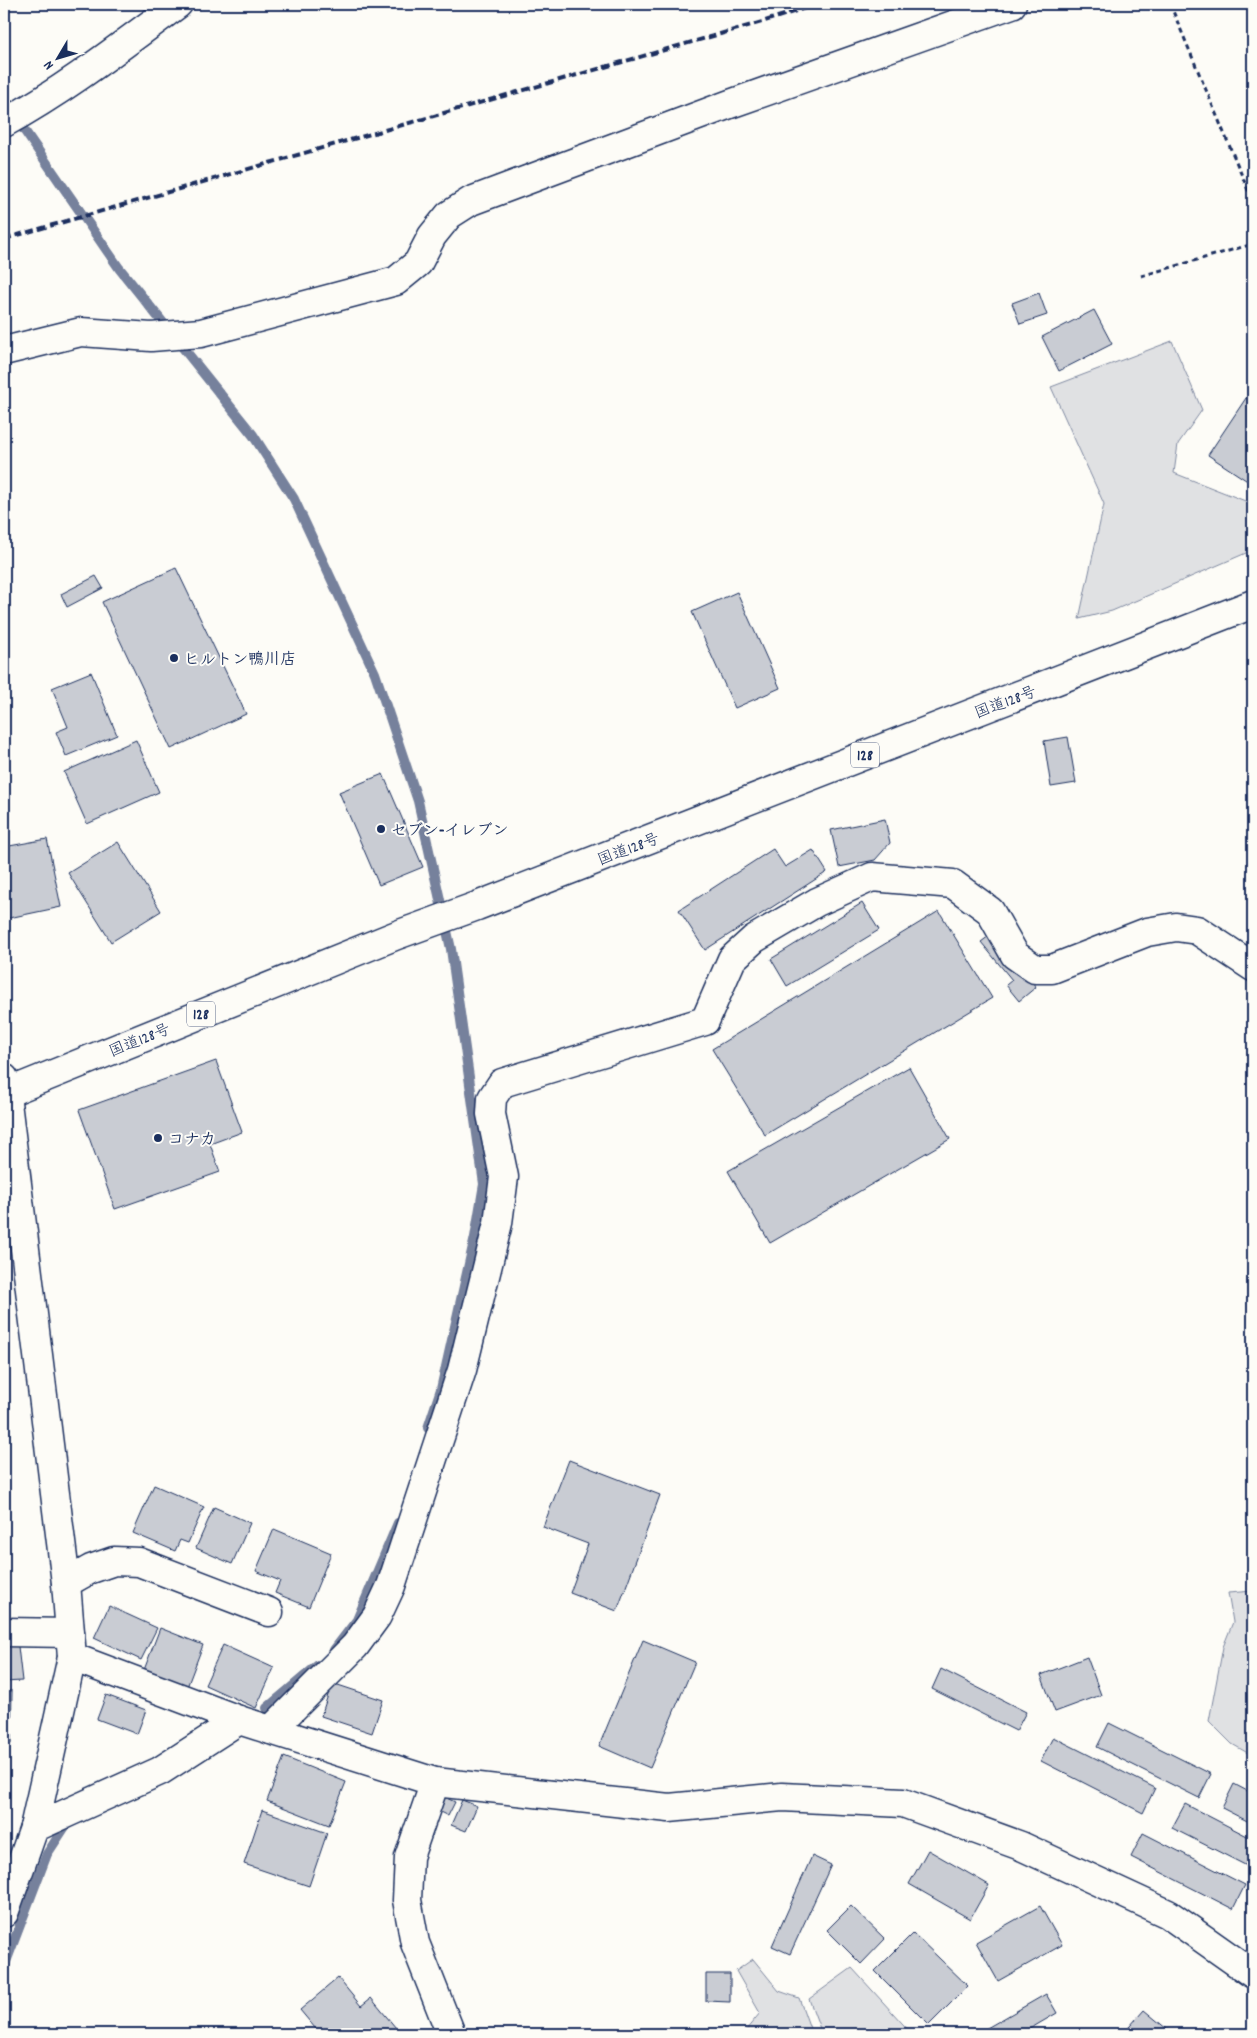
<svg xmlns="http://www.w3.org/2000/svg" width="1257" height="2038" viewBox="0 0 1257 2038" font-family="Dekko,'Klee One',sans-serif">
  <rect width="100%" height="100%" fill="#fdfcf7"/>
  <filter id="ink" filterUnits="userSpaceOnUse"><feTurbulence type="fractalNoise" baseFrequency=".02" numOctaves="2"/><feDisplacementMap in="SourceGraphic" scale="10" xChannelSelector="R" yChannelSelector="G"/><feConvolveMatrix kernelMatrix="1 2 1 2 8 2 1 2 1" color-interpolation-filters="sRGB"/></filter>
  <g filter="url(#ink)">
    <g fill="#e0e1e3" stroke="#7e88a0">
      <path d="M1172 341 1202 410 1178 444 1174 473 1253 504V550L1112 611 1079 619 1104 504 1051 387Z"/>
      <path d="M1253 1591V1756L1232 1744 1209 1721 1223 1647 1233 1622 1228 1593Z"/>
      <path d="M753 1959 779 1991 799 1998 812 2034H745L746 2030 760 2013 736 1971Z"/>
      <path d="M852 1968 912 2034H822L809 1999Z"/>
    </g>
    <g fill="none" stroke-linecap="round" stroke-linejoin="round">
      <g stroke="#76819c" stroke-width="10">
        <path d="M22 127 119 268 253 435 294 499 375 673 418 801 451 949 484 1184 475 1237 441 1389 428 1428"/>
        <path d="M334 1650 357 1620 398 1523"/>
        <path d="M267 1708 318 1665"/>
        <path d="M4 1967 47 1854 66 1825 71 1822"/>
      </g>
    </g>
    <g fill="#c9ccd3" stroke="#1b2f5e">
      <path d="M1039 293 1047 315 1020 324 1012 303Z"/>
      <path d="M1094 310 1112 344 1059 371 1042 337Z"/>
      <path d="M1246 398 1253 402 1252 484 1208 455Z"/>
      <path d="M176 568 246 714 171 749 102 602Z"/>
      <path d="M96 576 103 588 67 607 61 594Z"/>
      <path d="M737 592 780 688 735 708 692 612Z"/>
      <path d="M91 672 117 735 66 756 56 732 68 727 52 688Z"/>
      <path d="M1068 737 1076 783 1051 787 1044 741Z"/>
      <path d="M136 740 159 792 87 824 64 772Z"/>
      <path d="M383 774 423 867 379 885 339 792Z"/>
      <path d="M885 819 890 843 875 860 839 867 831 830Z"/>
      <path d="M47 839 61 907 4 919V872L7 871 4 847Z"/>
      <path d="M118 842 161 911 111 942 68 873Z"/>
      <path d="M773 849 785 867 813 850 827 872 705 950 679 910Z"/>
      <path d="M862 903 879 930 787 986 771 959Z"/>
      <path d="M939 911 992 998 765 1135 712 1049Z"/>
      <path d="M993 933 1036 987 1019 1001 1006 985 1012 980 981 942Z"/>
      <path d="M216 1061 242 1132 210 1144 220 1172 115 1209 79 1110Z"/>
      <path d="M909 1067 950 1139 770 1243 728 1171Z"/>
      <path d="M569 1460 660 1495 617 1611 570 1593 588 1544 543 1527Z"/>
      <path d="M154 1485 204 1507 188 1543 180 1540 175 1551 133 1533Z"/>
      <path d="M214 1507 250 1523 232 1564 196 1548Z"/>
      <path d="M274 1529 331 1553 309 1607 275 1593 280 1581 256 1571Z"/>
      <path d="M109 1606 157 1628 141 1660 94 1638Z"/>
      <path d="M160 1628 203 1645 187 1687 144 1670Z"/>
      <path d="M17 1638 22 1681 4 1682V1640Z"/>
      <path d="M643 1640 695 1662 650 1768 599 1746Z"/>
      <path d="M223 1645 274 1668 256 1708 205 1685Z"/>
      <path d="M1087 1657 1101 1695 1055 1712 1041 1675Z"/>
      <path d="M941 1669 1026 1712 1016 1731 932 1689Z"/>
      <path d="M332 1683 383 1700 372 1733 321 1716Z"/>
      <path d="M4 1691H12L11 1744 4 1743Z"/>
      <path d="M106 1695 146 1710 137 1734 97 1719Z"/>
      <path d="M1109 1723 1211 1774 1199 1798 1097 1747Z"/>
      <path d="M1053 1737 1155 1788 1143 1813 1041 1761Z"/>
      <path d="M284 1757 346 1782 329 1825 267 1801Z"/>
      <path d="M1234 1784 1253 1794V1824L1222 1808Z"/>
      <path d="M438 1794 455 1802 448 1816 432 1808Z"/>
      <path d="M462 1800 477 1806 466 1831 451 1825Z"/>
      <path d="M1185 1804 1253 1839V1869L1172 1828Z"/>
      <path d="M262 1810 327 1833 309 1886 244 1864Z"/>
      <path d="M1143 1833 1245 1885 1233 1909 1131 1857Z"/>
      <path d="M928 1850 989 1885 970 1919 909 1884Z"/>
      <path d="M812 1856 831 1865 790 1954 772 1946Z"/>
      <path d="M851 1906 885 1939 861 1964 827 1930Z"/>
      <path d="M1040 1906 1062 1945 998 1981 976 1942Z"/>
      <path d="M913 1933 968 1986 929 2025 875 1971Z"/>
      <path d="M706 1974H730V2002L706 2001Z"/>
      <path d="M338 1978 361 2006 371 1998 396 2028 388 2034H320L300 2010Z"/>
      <path d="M1046 1994 1057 2013 1021 2034H982L980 2032Z"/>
      <path d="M1144 2010 1173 2034H1123Z"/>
    </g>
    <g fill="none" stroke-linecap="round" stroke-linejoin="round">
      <defs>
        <g id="minor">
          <path d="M4 123C66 89 121 46 178 4"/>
          <path d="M4 351 81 332 151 337 201 333 396 281 418 263 432 236 449 215 471 201 730 104 1012 4"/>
          <path d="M4 1078 66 1583 72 1657 34 1828"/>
          <path d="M66 1583 91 1569 114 1561 139 1562 269 1612"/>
          <path d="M4 1632 70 1633"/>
          <path d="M72 1657 239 1720 435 1782 669 1808 782 1797 903 1803 1021 1846 1168 1914 1253 1974"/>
          <path d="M271 1730 355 1646 377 1616 391 1586 462 1370 498 1223 504 1177 491 1114 492 1098 502 1083 705 1021 732 959 754 939 817 902 872 877 953 884 990 911 1015 955 1035 969H1052L1147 932 1176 927 1197 930 1253 967"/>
          <path d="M435 1782 409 1857 407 1900 415 1943 451 2034"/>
          <path d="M34 1828 160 1771 239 1720"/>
        </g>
        <path id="tertiary" d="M4 1913 34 1828"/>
        <path id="trunk" d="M4 1094 397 935 477 906 1253 604"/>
      </defs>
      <use href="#minor" stroke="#1b2f5e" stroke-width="31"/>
      <use href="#tertiary" stroke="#1b2f5e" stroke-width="31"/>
      <use href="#trunk" stroke="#1b2f5e" stroke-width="31"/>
      <g stroke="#1b2f5e" stroke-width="3" stroke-dasharray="5 4" stroke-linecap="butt">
        <path d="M1170 4 1253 202"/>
        <path d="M1141 276 1253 244"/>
      </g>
      <use href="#minor" stroke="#fdfcf7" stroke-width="28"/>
      <use href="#tertiary" stroke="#fdfcf7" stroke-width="28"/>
      <use href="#trunk" stroke="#fdfcf7" stroke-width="28"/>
      <path stroke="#1b2f5e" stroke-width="4" stroke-dasharray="8 4" stroke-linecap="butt" d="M4 239 762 22 818 4"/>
    </g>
  </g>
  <g fill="#1b2f5e" stroke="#fdfcf7" stroke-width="2">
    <circle cx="174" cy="658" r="5"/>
    <circle cx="381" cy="829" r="5"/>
    <circle cx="158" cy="1138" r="5"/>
  </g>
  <g text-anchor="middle" stroke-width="4" stroke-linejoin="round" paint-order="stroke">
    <g fill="#fdfcf7" stroke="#5f6c8c" stroke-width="1">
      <rect x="851" y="742.5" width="28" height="25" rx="4"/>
      <rect x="187" y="1001.5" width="28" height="25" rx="4"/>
    </g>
    <g font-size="15" font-weight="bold" fill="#1b2f5e">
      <text x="865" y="760">128</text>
      <text x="201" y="1019">128</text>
    </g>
    <g font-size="16" font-weight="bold" fill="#1b2f5e" stroke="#fdfcf7" text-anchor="start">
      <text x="184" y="664">ヒルトン鴨川店</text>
      <text x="391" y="835">セブン-イレブン</text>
      <text x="168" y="1144">コナカ</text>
    </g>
    <g font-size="16" fill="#1b2f5e" stroke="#fdfcf7">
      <text transform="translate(1005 701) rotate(-21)" y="6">国道128号</text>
      <text transform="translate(628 848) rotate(-21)" y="6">国道128号</text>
      <text transform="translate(139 1039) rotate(-22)" y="6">国道128号</text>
    </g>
  </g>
  <rect width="1257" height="2038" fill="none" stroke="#fdfcf7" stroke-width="20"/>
  <rect x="10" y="10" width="1237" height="2018" fill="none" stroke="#1b2f5e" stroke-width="2" filter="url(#ink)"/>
  <g transform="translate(58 58) rotate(232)" stroke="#fdfcf7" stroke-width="4" paint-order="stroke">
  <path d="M0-4L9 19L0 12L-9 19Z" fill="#1b2f5e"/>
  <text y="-8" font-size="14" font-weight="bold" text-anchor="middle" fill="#1b2f5e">N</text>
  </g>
</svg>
